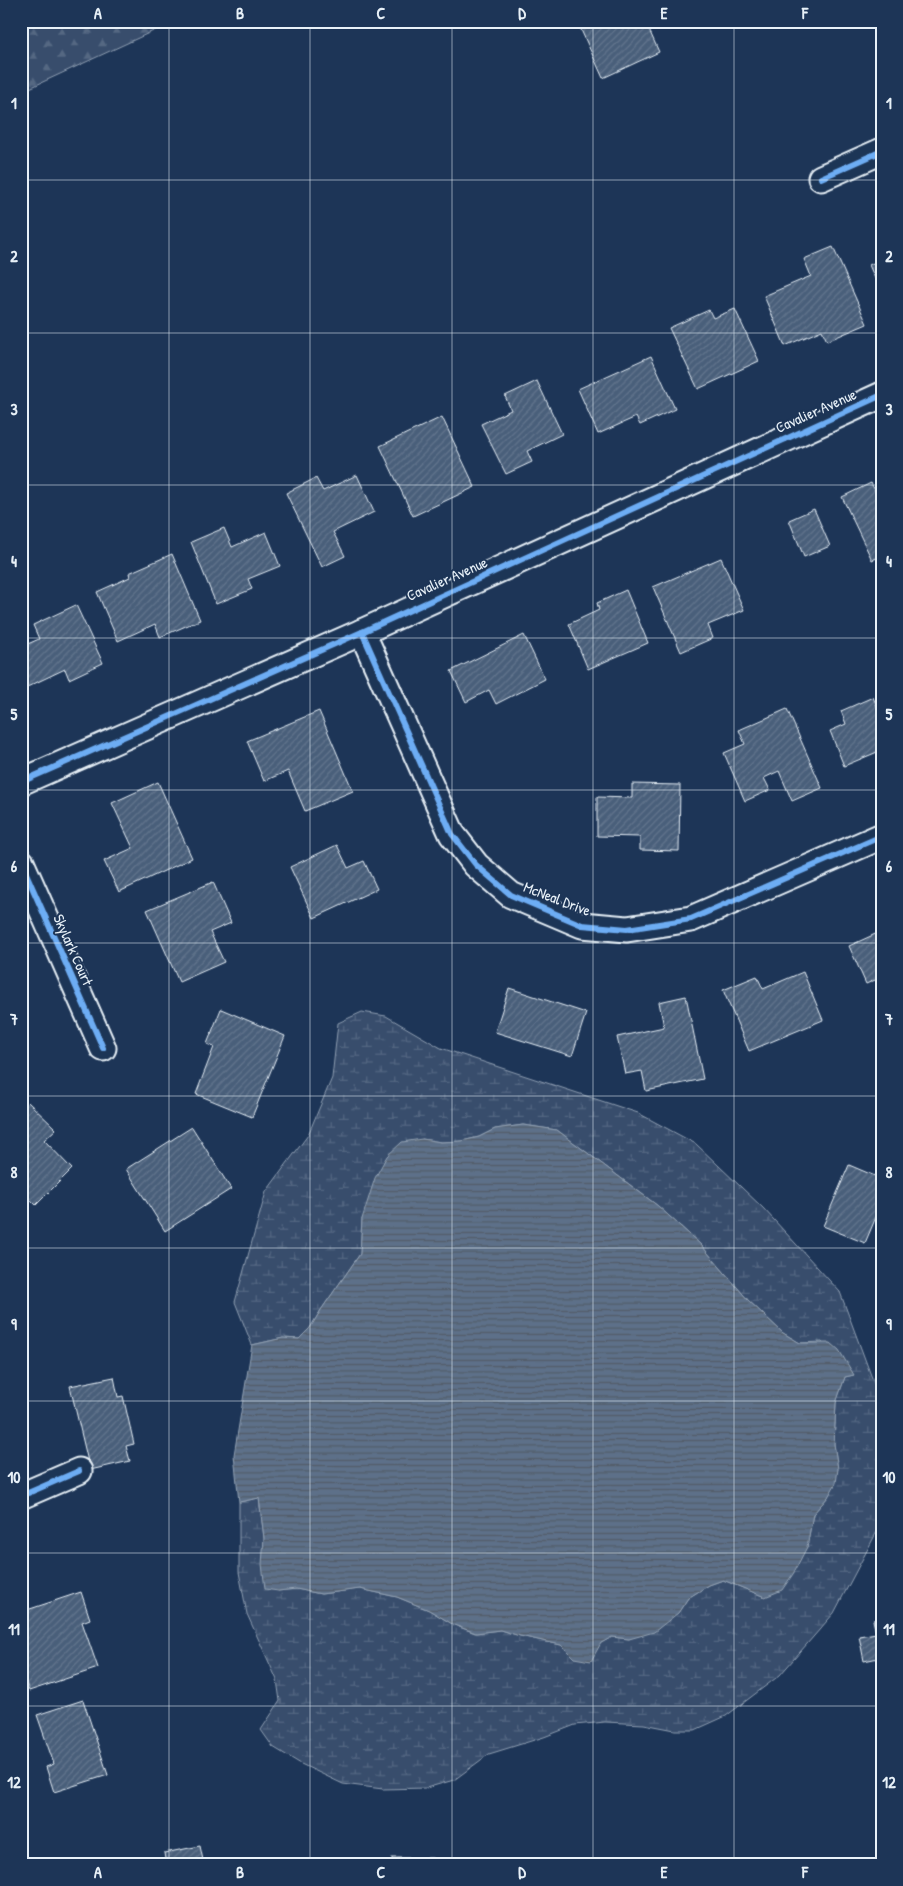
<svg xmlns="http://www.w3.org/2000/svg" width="903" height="1886" viewBox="0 0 903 1886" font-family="'Patrick Hand',sans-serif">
  <defs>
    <pattern id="forest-firs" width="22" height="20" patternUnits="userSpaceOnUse" patternTransform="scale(1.25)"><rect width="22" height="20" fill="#374d6c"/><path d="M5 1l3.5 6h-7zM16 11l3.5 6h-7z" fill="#546782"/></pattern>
    <pattern id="wetland-marsh" width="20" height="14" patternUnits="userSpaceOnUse" patternTransform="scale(1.25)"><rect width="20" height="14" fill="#374d6c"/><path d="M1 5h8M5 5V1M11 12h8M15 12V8" fill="none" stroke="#546782"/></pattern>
    <pattern id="water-rules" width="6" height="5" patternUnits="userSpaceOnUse" patternTransform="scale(1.25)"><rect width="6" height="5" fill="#5d7089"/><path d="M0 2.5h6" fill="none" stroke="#505a66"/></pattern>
    <pattern id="building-hatch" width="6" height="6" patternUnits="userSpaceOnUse" patternTransform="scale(1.25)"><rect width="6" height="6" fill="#495e7a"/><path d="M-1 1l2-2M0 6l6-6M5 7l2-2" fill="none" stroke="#63768e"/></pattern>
  </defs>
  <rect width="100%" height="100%" fill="#1d3557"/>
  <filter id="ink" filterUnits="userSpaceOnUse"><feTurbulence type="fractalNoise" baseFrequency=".02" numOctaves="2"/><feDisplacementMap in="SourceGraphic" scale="10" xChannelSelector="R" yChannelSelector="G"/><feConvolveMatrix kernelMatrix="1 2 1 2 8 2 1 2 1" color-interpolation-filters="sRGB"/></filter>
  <g filter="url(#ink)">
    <path fill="url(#forest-firs)" stroke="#909fb2" d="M21 21H175L21 92Z"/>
    <path fill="url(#wetland-marsh)" stroke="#909fb2" d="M362 1012 386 1016 441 1048 638 1113 696 1144 763 1208 840 1292 882 1405V1522L834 1613 780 1675 726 1716 695 1730H675L644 1724 605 1722 575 1725 544 1737 489 1754 454 1780 426 1788 383 1789 343 1784 301 1764 273 1747 261 1730 280 1701 277 1680 247 1614 239 1572V1502L259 1498 264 1538 278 1591 296 1589 321 1594 360 1589 397 1597 429 1610 454 1625 475 1633 500 1630 520 1636 561 1645 574 1658 612 1637 629 1639 678 1613 688 1598 709 1585 723 1580 765 1597 807 1547 813 1514 828 1497 838 1469 834 1444 836 1403 845 1377 854 1375 822 1342 800 1343 783 1333 748 1300 701 1245 658 1206 557 1130 523 1125 495 1129 479 1137 462 1141 441 1142 422 1139 362 1219 360 1254 321 1310 310 1328 299 1339 283 1338 252 1345 235 1302 266 1192 308 1135 332 1078 338 1023Z"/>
    <path fill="url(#water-rules)" stroke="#95a4b5" d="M523 1125 557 1130 658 1206 701 1245 748 1300 783 1333 800 1343H831L839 1350 854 1375 845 1377 836 1403 834 1444 838 1469 836 1483 828 1497 813 1514 807 1547 793 1574 782 1590 765 1597 723 1580 709 1585 688 1598 678 1613 654 1632 629 1639 612 1637 601 1643 591 1661 574 1658 561 1645 520 1636 500 1630 476 1633 454 1625 429 1610 397 1597 360 1589 321 1594 296 1589 278 1591 265 1589 262 1564 264 1538 259 1498 239 1502 234 1455 252 1345 283 1338 299 1339 310 1328 321 1310 360 1254 362 1219 375 1178 387 1156 402 1142 422 1139 441 1142 462 1141 479 1137 495 1129Z"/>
    <g fill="url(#building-hatch)" stroke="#e8f1f8">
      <path d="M577 21H645L659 52 603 78Z"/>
      <path d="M833 247 867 324 827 341 822 330 785 346 764 296 811 276 804 259Z"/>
      <path d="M882 259V294L869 265Z"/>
      <path d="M735 309 759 361 698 389 669 328 709 310 713 318Z"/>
      <path d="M651 356 675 409 640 425 636 417 598 434 578 389Z"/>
      <path d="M537 381 562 434 527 451 532 462 506 474 481 424 511 410 505 396Z"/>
      <path d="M442 417 475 487 413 516 380 446Z"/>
      <path d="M357 475 374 512 333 532 345 556 322 567 286 493 316 478 323 491Z"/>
      <path d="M871 483 880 500 882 499V556L872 560 842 497Z"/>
      <path d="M814 509 830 546 804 557 789 520Z"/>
      <path d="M224 528 232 547 266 532 280 566 248 579 252 589 216 604 191 542Z"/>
      <path d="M172 554 200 620 160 637 155 624 118 641 97 592 130 577 129 573Z"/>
      <path d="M721 558 744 610 708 625 713 638 681 652 653 587Z"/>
      <path d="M626 590 648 643 588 669 569 624 599 610 597 603Z"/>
      <path d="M76 605 103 663 69 679 65 669 25 688 21 679V647L39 639 33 625Z"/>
      <path d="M524 635 545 679 496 704 489 690 466 702 451 671Z"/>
      <path d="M873 697 879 711 882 709V750L844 766 830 731 846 724 841 711Z"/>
      <path d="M787 709 822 788 792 801 779 771 764 778 770 790 745 801 724 753 745 744 739 730Z"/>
      <path d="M319 711 353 791 305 811 288 771 264 781 247 741Z"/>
      <path d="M158 782 192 858 119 892 104 861 133 848 112 803Z"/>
      <path d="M632 784 680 785 679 851 640 850V837L597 836V797L632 798Z"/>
      <path d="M337 845 348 868 364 861 377 889 314 918 290 867Z"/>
      <path d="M213 882 231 923 210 932 224 962 179 982 147 910Z"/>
      <path d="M882 931V977L866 984 849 946Z"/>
      <path d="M803 972 823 1020 749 1051 723 990 757 976 763 989Z"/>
      <path d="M509 988 586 1013 572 1056 495 1032Z"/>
      <path d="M686 996 703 1079 646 1091 642 1071 625 1074 617 1037 664 1027 659 1002Z"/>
      <path d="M221 1009 285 1036 252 1117 196 1094 214 1047 207 1044Z"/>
      <path d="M28 1102 56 1129 44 1140 72 1169 36 1205 21 1190V1109Z"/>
      <path d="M192 1127 231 1189 165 1231 126 1169Z"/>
      <path d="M849 1165 882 1179V1211L879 1210 865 1243 823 1226Z"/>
      <path d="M114 1377 118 1397 123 1396 134 1444 126 1446 130 1461 90 1470 70 1386Z"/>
      <path d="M81 1592 90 1619 82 1622 98 1668 29 1691 21 1669V1612Z"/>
      <path d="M882 1618V1677L878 1658 864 1661 859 1636 876 1633 873 1620Z"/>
      <path d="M83 1700 108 1775 54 1792 46 1767 54 1764 37 1715Z"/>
      <path d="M200 1846 204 1865H166L164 1853Z"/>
      <rect x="392" y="1858" width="40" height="7"/>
      <rect x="297" y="1860" width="66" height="5"/>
    </g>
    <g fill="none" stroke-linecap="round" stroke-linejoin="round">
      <defs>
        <g id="minor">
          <path d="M821 178 882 151"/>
          <path d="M362 632 452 834 476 865 511 895 582 925 627 929 691 919 882 836"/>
          <path d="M21 782 362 632 882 395"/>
          <path d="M21 862 103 1048"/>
          <path d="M21 1496 79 1471"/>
        </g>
      </defs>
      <use href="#minor" stroke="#e8f1f8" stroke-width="29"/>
      <use href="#minor" stroke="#1d3557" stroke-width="25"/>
      <defs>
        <g id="cycleway">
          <path d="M821 178 882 151"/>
          <path d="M362 632 452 834 476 865 511 895 582 925 627 929 691 919 882 836"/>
          <path d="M21 782 362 632 882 395"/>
          <path d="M21 862 103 1048"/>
          <path d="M21 1496 79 1471"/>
        </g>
      </defs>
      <use href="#cycleway" stroke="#1d3557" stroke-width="9"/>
      <use href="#cycleway" stroke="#6dadf4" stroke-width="6"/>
    </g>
  </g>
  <path fill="none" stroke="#e8f1f8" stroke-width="1" stroke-opacity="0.55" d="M169 21V1865M310 21V1865M452 21V1865M593 21V1865M734 21V1865M21 180H882M21 333H882M21 485H882M21 638H882M21 790H882M21 943H882M21 1096H882M21 1248H882M21 1401H882M21 1553H882M21 1706H882"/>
  <g text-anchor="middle" stroke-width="4" stroke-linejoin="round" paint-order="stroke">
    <g font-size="15" fill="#e8f1f8" stroke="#1d3557">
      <text transform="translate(816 411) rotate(-24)" y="5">Cavalier Avenue</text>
      <text transform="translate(447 579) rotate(-24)" y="5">Cavalier Avenue</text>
      <text transform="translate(557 899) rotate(21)" y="5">McNeal Drive</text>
      <text transform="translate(73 950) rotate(66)" y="5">Skylark Court</text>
    </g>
  </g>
  <rect width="903" height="1886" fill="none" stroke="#1d3557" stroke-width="55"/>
  <rect x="28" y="28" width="848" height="1830" fill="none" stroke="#e8f1f8" stroke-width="2"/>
  <g font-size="16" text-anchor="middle" font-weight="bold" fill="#e8f1f8">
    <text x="98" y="19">A</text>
    <text x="240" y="19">B</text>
    <text x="381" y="19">C</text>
    <text x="522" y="19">D</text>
    <text x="664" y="19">E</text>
    <text x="805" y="19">F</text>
    <text x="14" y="109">1</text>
    <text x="889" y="109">1</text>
    <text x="14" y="262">2</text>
    <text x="889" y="262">2</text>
    <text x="14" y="415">3</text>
    <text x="889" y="415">3</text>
    <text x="14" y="567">4</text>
    <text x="889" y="567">4</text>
    <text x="14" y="720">5</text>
    <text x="889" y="720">5</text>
    <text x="14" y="872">6</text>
    <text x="889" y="872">6</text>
    <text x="14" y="1025">7</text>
    <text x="889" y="1025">7</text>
    <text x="14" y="1178">8</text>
    <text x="889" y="1178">8</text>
    <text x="14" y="1330">9</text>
    <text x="889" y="1330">9</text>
    <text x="14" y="1483">10</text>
    <text x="889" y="1483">10</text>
    <text x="14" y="1635">11</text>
    <text x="889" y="1635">11</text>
    <text x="14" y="1788">12</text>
    <text x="889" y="1788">12</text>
    <text x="98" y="1878">A</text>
    <text x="240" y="1878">B</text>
    <text x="381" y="1878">C</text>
    <text x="522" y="1878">D</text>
    <text x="664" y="1878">E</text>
    <text x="805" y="1878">F</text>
  </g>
</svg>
